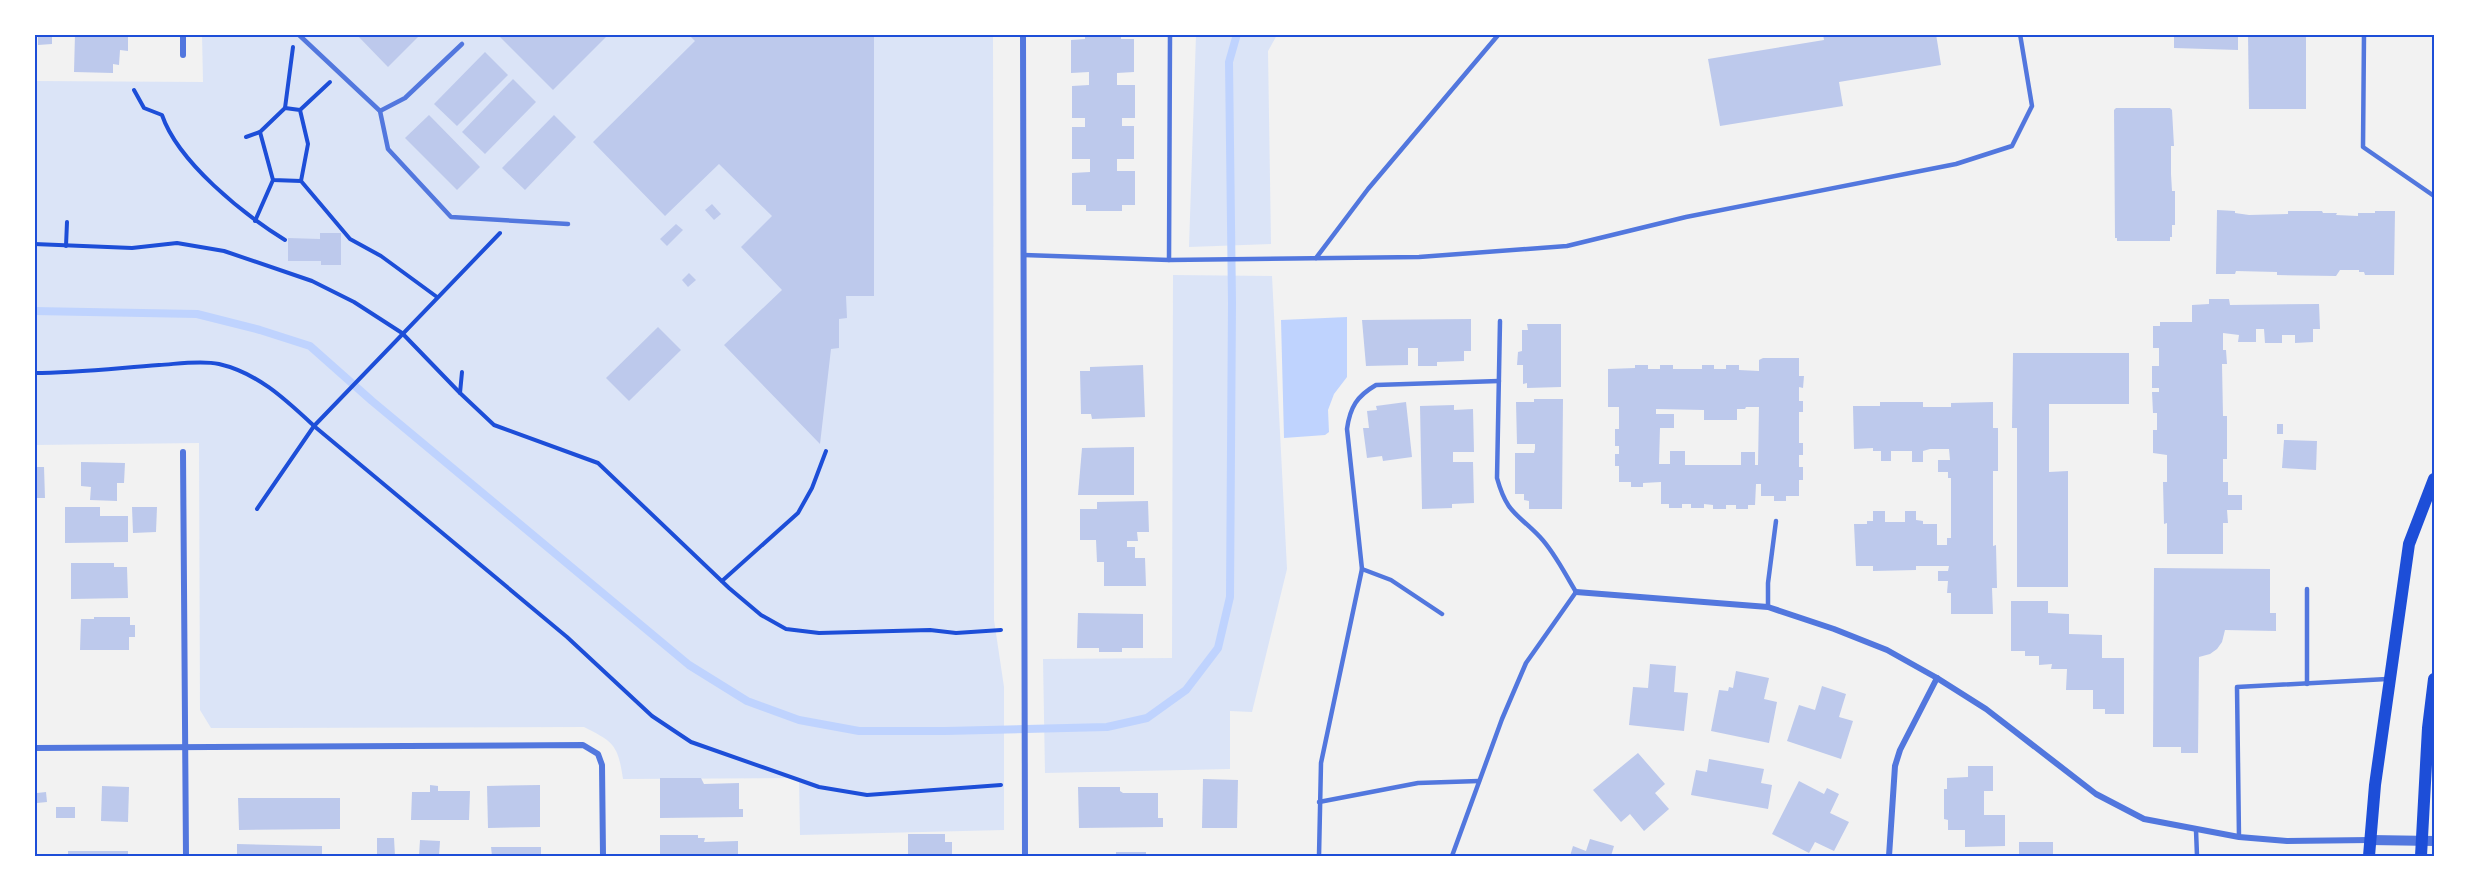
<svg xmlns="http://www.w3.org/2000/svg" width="2469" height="891" viewBox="0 0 2469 891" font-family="'Noto Sans',sans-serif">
  <rect width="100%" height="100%" fill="#f2f2f2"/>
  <g fill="#dbe4f7">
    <path d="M202 34 993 35 994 620 1004 687V830L800 835 799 778 623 779C618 745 614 742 584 727L211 728 200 710 199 443 35 445 34 81 203 82Z"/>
    <path d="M1196 35H1277L1268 51 1271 244 1189 247Z"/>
    <path d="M1173 275 1272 276 1287 569 1252 712 1230 711V769L1045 773 1043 659 1172 658Z"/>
  </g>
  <path fill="#bfd3fe" d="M1347 317V377L1334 394 1328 410 1329 432 1325 435 1284 438 1281 320Z"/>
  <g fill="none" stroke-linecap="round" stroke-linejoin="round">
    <path stroke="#bfd3fe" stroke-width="8" d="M34 311 197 314 260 330 310 346 372 401 689 665 747 701 799 720 859 731H945L1107 727 1147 718 1186 690 1218 648 1230 597 1232 303 1229 62 1237 34"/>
  </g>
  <g fill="#bdc9ec" fill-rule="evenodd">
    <path d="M75 34H128V51L120 50 119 65 113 64V73L74 72Z"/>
    <path d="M356 34H421L388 67Z"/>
    <path d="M497 34H609L553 90Z"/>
    <path d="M688 34H874V296H846L847 318 839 319V348L831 349 820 444 724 345 782 290 741 247 772 216 719 164 665 216 593 142 695 41Z"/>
    <path d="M1085 34H1121V39H1134V72L1117 73V85H1135V118H1122V126H1134V159H1117V171H1135V205H1122V211H1086V205H1072V173L1090 172V159H1072V127H1085V118H1072V86L1089 85V72L1071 73V40L1085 39Z"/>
    <path d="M1823 34H1936L1941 65 1839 82 1843 106 1720 126 1708 59 1824 40Z"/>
    <path d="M2174 34H2238V50L2174 48Z"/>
    <path d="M2248 34H2306V109H2249Z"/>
    <path d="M38 35H52V44L38 45Z"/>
    <path d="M485 52 508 75 457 126 434 104Z"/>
    <path d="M513 79 536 102 485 154 462 132Z"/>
    <path d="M2116 108H2170L2172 110 2174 146H2171V174L2172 191H2175V225H2172V237H2170V241H2117V238H2115L2114 110Z"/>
    <path d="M429 115 480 167 457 190 405 138Z"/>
    <path d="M554 115 576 137 525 190 502 168Z"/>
    <path d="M712 204 721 214 714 220 705 210Z"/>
    <path d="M2217 210 2235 211V213L2249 215 2288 214V211H2322L2323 213H2337L2336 215 2358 216V213H2375V211H2395L2394 275H2365L2364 272H2359V270H2340L2336 276 2277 275V272L2236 271 2235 274H2216Z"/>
    <path d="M676 224 683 230 667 246 660 239Z"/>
    <path d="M320 233H341V265H321V261H288V238L320 239Z"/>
    <path d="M689 273 696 280 688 287 682 280Z"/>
    <path d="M2209 299H2229L2230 305 2319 304 2320 329H2313V342L2295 343V335H2282V343H2265L2264 329H2256V342H2238L2239 335 2223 333V350H2226L2227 364H2222L2223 416H2227V459H2223V482H2228V495H2242V510H2227L2228 523H2223V554H2167V523L2164 524 2163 482H2167V455L2153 453V430H2157V413H2153L2152 392H2159V388H2152V366H2159V348H2153V326H2160V322H2192V305L2209 304Z"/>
    <path d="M1471 319V351H1464V361L1437 362V366H1418V348H1408V365L1366 366 1362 320Z"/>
    <path d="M1527 324H1561V387L1527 388V383L1523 384V365H1517L1518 352 1522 351V330H1528Z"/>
    <path d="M658 327 681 350 629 401 606 378Z"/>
    <path d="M2013 353H2129V404H2049V472L2068 471V587H2017V428H2012Z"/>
    <path d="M1763 358H1799V376H1804L1803 388 1799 387V401H1803V412H1799V443H1803V455H1799V467H1803V480H1799V496H1786V501H1774V496H1761V484H1756L1755 505H1748V509H1736V505H1726V509H1713V505L1704 504V508H1691V504H1682V508H1669V504H1661V482L1643 483V487H1631V482H1619V466H1615V454H1619V446H1615V429H1619V407H1608V369L1635 368V365H1648V369H1660V365H1673V369H1702V365H1714V369H1726V365H1739V370L1759 371V360ZM1746 407H1759L1758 465H1755V452H1741V465H1685V451H1670V464H1659L1660 428H1674V414H1656V409L1704 410V420H1737V409H1745Z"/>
    <path d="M1143 365 1145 417 1092 419 1091 414H1081L1080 371H1090V367Z"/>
    <path d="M1534 399H1563L1562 509H1529V501L1524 500V494H1515V453H1534L1535 449V444H1517L1516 402H1534Z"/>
    <path d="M1406 402 1412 457 1383 461 1382 456 1367 458 1363 428H1369L1367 411 1377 410 1376 406Z"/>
    <path d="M1880 402H1923V407H1951V403L1993 402V428H1998V471H1993V546L1996 545 1997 588H1992L1993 614H1951V593H1947L1948 581H1938V571H1948L1949 566H1916V570L1873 571V566H1856L1854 524H1867V521H1873V511H1885V522H1905V511H1916V520L1923 521V524H1937V545H1947V538H1951V478H1948V472H1938V460H1950L1949 449H1930L1923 451V462H1912V451H1891V461H1881V451H1873V448L1854 449 1853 406H1880Z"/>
    <path d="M1454 405V410L1473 409 1474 452H1453V462H1473L1474 503 1452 504V508L1422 509 1420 406Z"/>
    <rect x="2277" y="424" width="6" height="10"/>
    <path d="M2284 440 2317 441 2316 470 2282 468Z"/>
    <path d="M1134 447V495H1078L1082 448Z"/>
    <path d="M81 462 125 463 124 483H117V501L90 500 91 487 81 486Z"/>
    <path d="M34 467H44L45 498H34Z"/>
    <path d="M1148 501 1149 532H1137L1138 541H1127V547H1135V558H1145L1146 586H1104V562H1097L1096 540H1080V509H1097V502Z"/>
    <path d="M65 507H100V516H128V542L65 543Z"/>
    <path d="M132 507H157L156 532 133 533Z"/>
    <path d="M71 563H114V567H127L128 598 71 599Z"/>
    <path d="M2154 568 2270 569V613H2276V631L2225 630 2222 642 2217 649 2210 654 2199 657 2198 753H2181V747H2153Z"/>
    <path d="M2011 601H2048V613L2069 614V634L2102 635V658H2124V714H2105V709H2093V690H2066L2067 669H2051L2052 664 2039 665V656H2025V651H2011Z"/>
    <path d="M1078 613 1143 614V648H1122V652H1099V648H1077Z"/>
    <path d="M94 617H130V625H135V637H129V650H80L81 619H94Z"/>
    <path d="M1650 664 1676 666 1674 692 1688 693 1684 731 1629 725 1633 687 1648 688Z"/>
    <path d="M1736 671 1769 678 1764 699 1777 702 1769 743 1711 731 1719 690 1728 691 1729 687 1733 688Z"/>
    <path d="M1822 686 1846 694 1839 717 1853 721 1841 759 1787 741 1799 705 1815 710Z"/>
    <path d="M1638 753 1665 784 1655 793 1669 809 1644 831 1630 814 1621 822 1593 790Z"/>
    <path d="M1709 759 1764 769 1761 783 1772 785 1768 809 1691 795 1696 770 1707 772Z"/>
    <path d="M1968 766H1993V791H1984V815H2005V846L1965 847V830H1948V820L1944 819V789H1947V778L1968 777Z"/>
    <path d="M660 778H701L704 784 739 783V809H743V817L660 818Z"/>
    <path d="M1203 779 1238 780 1237 828H1202Z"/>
    <path d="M1799 781 1824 794 1827 788 1839 794 1830 813 1849 822 1834 851 1815 842 1809 853 1772 834Z"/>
    <path d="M430 785 438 786V791H470L469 820H411L412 792H430Z"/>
    <path d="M540 785V827L488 828 487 786Z"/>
    <path d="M102 786 129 787 128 822 101 821Z"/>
    <path d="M1078 787H1120V791L1123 793H1158V818H1163V827L1079 828Z"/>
    <path d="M46 792 47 802 37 803V793Z"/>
    <path d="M238 798H340V829L239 830Z"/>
    <rect x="56" y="807" width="19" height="11"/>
    <path d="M908 834H945V842H952V856H908Z"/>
    <path d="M660 835H698V838H705L704 842 738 841V856H660Z"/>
    <path d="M377 838H394L395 856H377Z"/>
    <path d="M1590 839 1614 846 1611 856H1570L1573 846 1586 851Z"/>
    <path d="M420 840 440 841 439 856H419Z"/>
    <rect x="2019" y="842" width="34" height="14"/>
    <path d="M237 844 322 846V856H231V854H237Z"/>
    <path d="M491 847H541V856H492Z"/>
    <rect x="68" y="851" width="60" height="5"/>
    <rect x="1116" y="852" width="30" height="4"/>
  </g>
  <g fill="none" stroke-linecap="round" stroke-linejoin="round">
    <g stroke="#1d4ed8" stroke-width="4">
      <path d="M134 90 144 108 162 115C178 162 243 214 285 240"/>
      <path d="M285 108 293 47"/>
      <path d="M300 110 330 82"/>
      <path d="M246 137 260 132"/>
      <path d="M301 181 308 144 300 110 285 108 260 132 273 180 301 181 350 239 381 256 437 297"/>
      <path d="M255 221 273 180"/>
      <path d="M34 244 132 248 177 243 224 251 312 281 354 302 402 333 460 393 494 425 598 463 729 588 761 615 786 629 819 633 930 630 956 633 1001 630"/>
      <path d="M66 246 67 222"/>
      <path d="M34 373C76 373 117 368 159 365 177 364 201 360 219 364 258 373 286 400 314 426L567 637 652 716 691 742 819 787 867 795 1001 785"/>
      <path d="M460 393 462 372"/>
      <path d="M257 509 314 426 500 233"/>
      <path d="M722 581 798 513 812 488 826 451"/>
    </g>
    <g stroke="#5277de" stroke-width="4.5">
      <path d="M298 34 380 111 388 149 451 217 568 224"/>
      <path d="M2364 34 2363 147 2434 196"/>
      <path d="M380 111 405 98 462 44"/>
      <path d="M1024 255 1169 260 1419 257 1567 246 1686 217 1956 164 2012 146 2032 106 2020 34"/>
      <path d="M1316 258 1368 189 1499 34"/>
      <path d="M1169 260 1170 34"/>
      <path d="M1768 607V583L1776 521"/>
      <path d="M1442 614 1391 580 1362 569 1347 429C1350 407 1357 396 1376 385L1499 381"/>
      <path d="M2307 684V589"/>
      <path d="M1319 802 1418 783 1479 781"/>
      <path d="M2196 830 2197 856"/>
      <path d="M2239 837 2237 687 2387 679"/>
      <path d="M1319 856 1321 763 1362 569"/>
      <path d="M1452 856 1502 719 1526 663 1576 592C1565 574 1555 553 1540 537 1517 513 1507 514 1497 478L1500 321"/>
    </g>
    <g stroke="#5277de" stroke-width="6">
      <path d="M183 34V55"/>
      <path d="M1023 34 1025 856"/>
      <path d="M183 452 186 856"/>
      <path d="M1576 592 1768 607 1834 629 1887 650 1937 678 1986 709 2096 794 2144 819 2239 837 2287 841 2370 840"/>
      <path d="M34 748 583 745 598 754 602 765 603 856"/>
      <path d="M1889 856 1895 766 1900 750 1937 678"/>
    </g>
    <path stroke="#5277de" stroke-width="10" d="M2370 840 2434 841"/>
    <g stroke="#1d4ed8" stroke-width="12">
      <path d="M2369 856 2375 785 2409 544 2434 479"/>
      <path d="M2421 856 2428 728 2434 679"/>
    </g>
  </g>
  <rect width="2469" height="891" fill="none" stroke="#ffffff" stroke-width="72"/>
  <rect x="36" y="36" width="2397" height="819" fill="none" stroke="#1d4ed8" stroke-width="2"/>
</svg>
